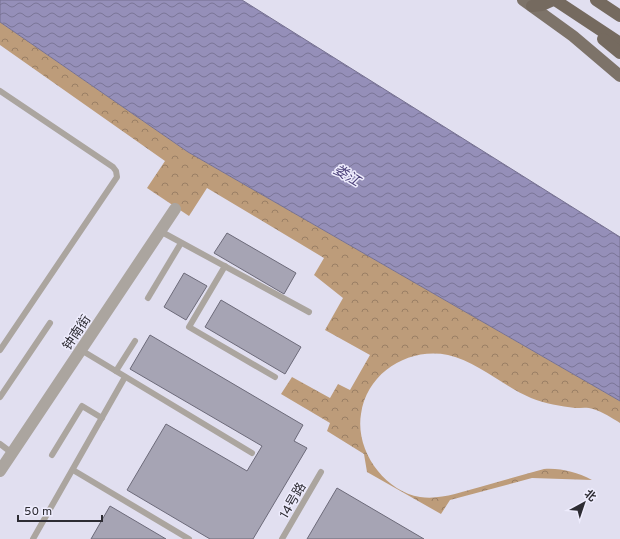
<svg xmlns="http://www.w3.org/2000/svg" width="620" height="539" viewBox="0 0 620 539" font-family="Overpass,'Noto Sans SC',sans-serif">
  <defs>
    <pattern id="forest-crowns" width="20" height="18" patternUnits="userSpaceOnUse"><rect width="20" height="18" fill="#bd9c7a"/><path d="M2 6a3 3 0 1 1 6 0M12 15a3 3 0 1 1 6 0" fill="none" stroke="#9a7f65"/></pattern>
    <pattern id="water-waves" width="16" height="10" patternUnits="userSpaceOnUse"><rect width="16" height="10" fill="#958fb9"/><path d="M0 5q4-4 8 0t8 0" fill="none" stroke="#7a7597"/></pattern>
  </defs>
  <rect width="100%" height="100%" fill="#e1dff0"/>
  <path fill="url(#forest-crowns)" d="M0 22 188 152 620 401V423C612 418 603 412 593 409 588 407 581 408 575 408 561 406 545 404 531 398 504 387 477 361 448 355 409 347 367 372 361 414 355 450 384 491 420 497 441 500 460 492 480 487 501 481 522 475 544 469 562 468 576 472 592 480L532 478 450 500 441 514 367 472 364 454 327 431 330 423 281 394 292 377 330 398 338 384 350 390 370 355 325 330 343 298 314 275 324 258 207 188 189 216 147 188 165 161 0 45Z"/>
  <path fill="url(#water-waves)" stroke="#767191" d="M0 0H242L620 237V401L188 152 0 22Z"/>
  <g fill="#a6a4b4" stroke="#6c6a79">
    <path d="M227 233 296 273 284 294 214 253Z"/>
    <path d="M184 273 207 286 186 320 164 307Z"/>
    <path d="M221 300 301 347 285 374 205 327Z"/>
    <path d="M150 335 303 425 294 441 307 448 253 539H210L127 490 166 424 247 471 262 446 130 369Z"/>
    <path d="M337 488 424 539H307Z"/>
    <path d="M110 506 166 539H91Z"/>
  </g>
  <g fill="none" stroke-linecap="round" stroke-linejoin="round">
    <g stroke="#aba59f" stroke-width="6">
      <path d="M0 91 113 167 116 171 117 177 0 350"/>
      <path d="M160 231 309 312"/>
      <path d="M225 266 189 327 275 377"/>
      <path d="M148 298 181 243"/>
      <path d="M81 350 252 453"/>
      <path d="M116 371 135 341"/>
      <path d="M0 397 50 323"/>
      <path d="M0 444 12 453"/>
      <path d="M52 455 82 406 102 418"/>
      <path d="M73 470 189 539"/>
      <path d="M33 539 125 377"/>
      <path d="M282 539 321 472"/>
    </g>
    <path stroke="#aba59f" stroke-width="12" d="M0 471 175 209"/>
    <path stroke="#7d7369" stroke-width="12" d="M523 0 573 36 620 76"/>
    <g stroke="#756a5f" stroke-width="12">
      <path d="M555 0 620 43"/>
      <path d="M596 0 620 16"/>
      <path d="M532 6 542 5 553 0"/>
      <path d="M603 39 620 53"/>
    </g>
  </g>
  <g text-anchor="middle" stroke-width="3" stroke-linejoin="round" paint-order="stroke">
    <g font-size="13" fill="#2d2c33" stroke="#eeecfd">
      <text transform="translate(76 332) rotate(-56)" y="5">钟南街</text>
      <text transform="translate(292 500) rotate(-60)" y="5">14号路</text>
    </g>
    <g font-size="14" font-style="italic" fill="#4e437b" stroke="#eeecfd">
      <text transform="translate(347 175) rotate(31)" y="5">娄江</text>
    </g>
  </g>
  <g transform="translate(584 503) rotate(40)" stroke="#eeecfd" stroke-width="3" paint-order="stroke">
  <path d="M0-3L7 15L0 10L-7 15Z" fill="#2d2c33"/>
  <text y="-6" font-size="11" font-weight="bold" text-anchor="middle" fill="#2d2c33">北</text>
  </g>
  <path d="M18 515v6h84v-6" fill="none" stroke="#2d2c33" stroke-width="2"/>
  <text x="24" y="515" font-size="12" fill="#2d2c33" stroke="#eeecfd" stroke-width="3" paint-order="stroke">50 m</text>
</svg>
